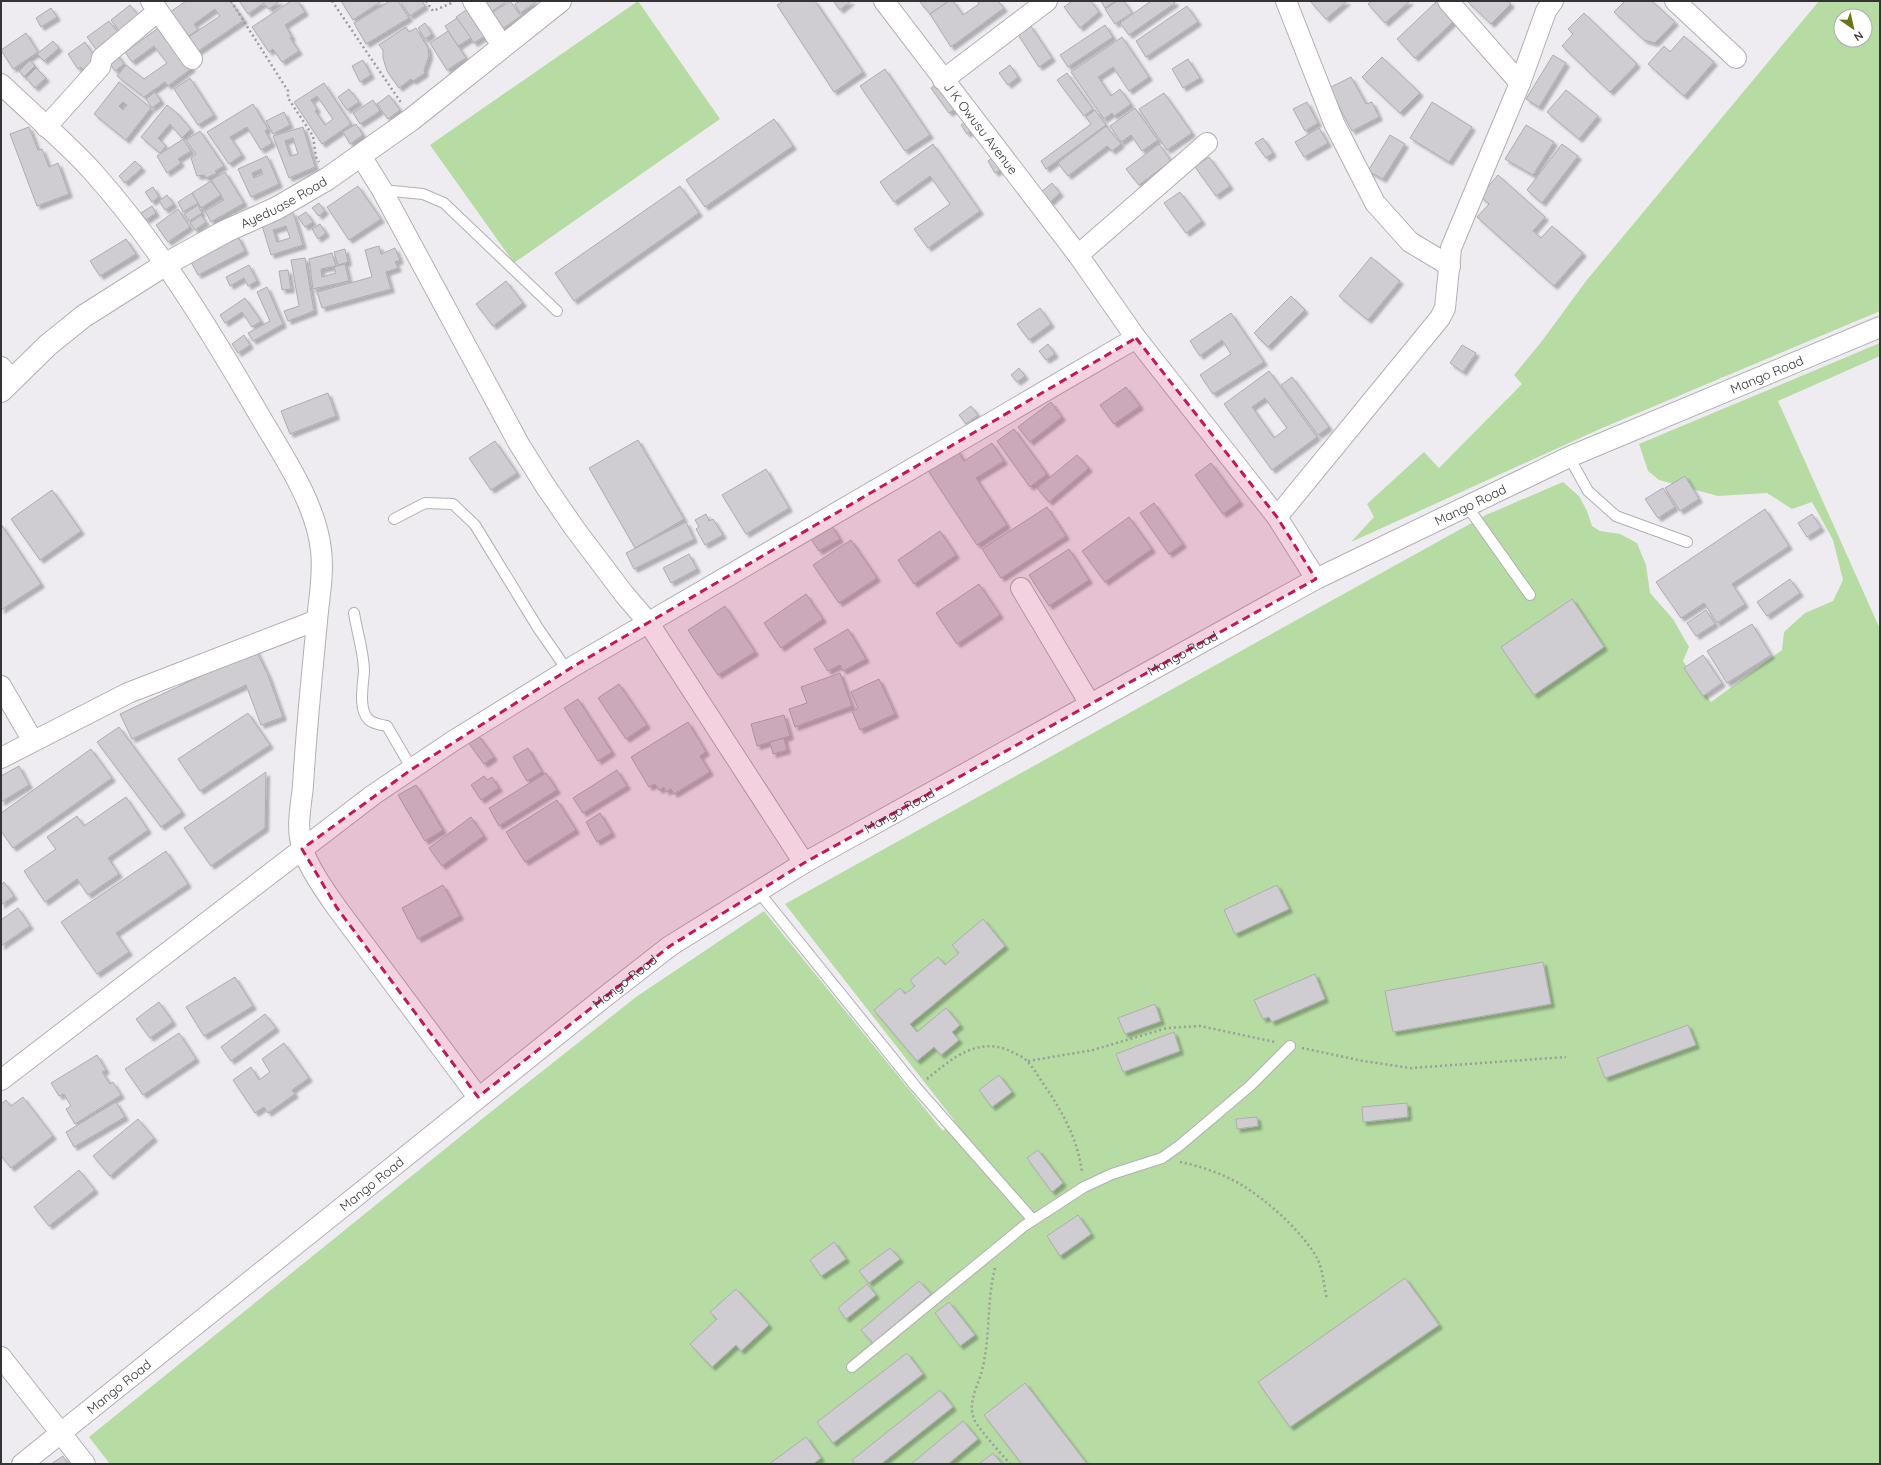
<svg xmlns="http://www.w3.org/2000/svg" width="1881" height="1465" viewBox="0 0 1881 1465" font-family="Quicksand,sans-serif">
  <defs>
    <filter id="shadow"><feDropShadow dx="3.5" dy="3.5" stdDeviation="1" flood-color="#0004"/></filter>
  </defs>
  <rect width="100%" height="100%" fill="#eeecf1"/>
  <g fill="#b6dca3" fill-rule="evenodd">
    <path d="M638 1 720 119 514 263 430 145Z"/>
    <path d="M1819 1H1880V311L1600 429 1351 542 1374 517 1367 504 1424 452 1439 468 1522 384 1514 375 1542 341 1586 281ZM1841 16H1865V40H1841Z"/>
    <path d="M1880 343V356L1778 401 1880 629V1464H110L89 1437 487 1115 636 997 764 911 943 1131 954 1120 785 904 1486 515 1563 482 1579 496 1587 511 1592 526 1600 531 1620 534 1637 543 1646 565 1650 593 1673 619 1689 647 1683 661 1711 702 1782 650 1784 632 1805 613 1833 601 1843 580 1833 540 1812 502 1792 509 1767 493 1718 496 1659 480 1648 471 1639 444Z"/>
  </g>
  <g fill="#cfcdd2" stroke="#afacb1" fill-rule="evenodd" filter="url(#shadow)">
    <path d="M186 1H230L244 20 197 52 187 38 220 16 215 9 194 24 198 30 187 37 170 12Z"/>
    <path d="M239 1H280L269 9 264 3 248 14Z"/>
    <path d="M291 1H298L305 12 285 25 292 37 290 38 299 51 282 62 273 49 269 52 252 27Z"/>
    <path d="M341 1H382L353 20Z"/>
    <path d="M390 1H398L409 18 366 44 354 23Z"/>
    <path d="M400 1H422L425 6 410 16Z"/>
    <path d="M484 1H507L491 12Z"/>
    <path d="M510 1 521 16 501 30 490 14Z"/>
    <path d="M520 1H538L520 13 515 4Z"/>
    <path d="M784 1H815L863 72 834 92 777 5Z"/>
    <path d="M833 1H851L840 10Z"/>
    <path d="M919 1H949L930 14Z"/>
    <path d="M949 1H953L963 15 979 4 977 1H998L1004 8 951 47 930 14Z"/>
    <path d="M1072 1H1091L1099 12 1080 28 1064 7Z"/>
    <path d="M1101 1H1116L1105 8Z"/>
    <path d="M1117 1H1124L1132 13 1115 24 1105 9Z"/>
    <path d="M1151 1H1174L1175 3 1129 35 1120 23Z"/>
    <path d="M1310 1H1347L1326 19Z"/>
    <path d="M1372 1H1410L1385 23 1368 4Z"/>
    <path d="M1437 1 1456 19 1415 58 1397 39Z"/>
    <path d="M1467 1H1508L1511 4 1491 24Z"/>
    <path d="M1625 1H1652L1675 22 1655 43 1644 40 1614 12Z"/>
    <path d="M130 5 142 20 122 35 111 20Z"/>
    <path d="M472 6 490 33 474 43 456 17Z"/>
    <path d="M1187 6 1198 22 1146 57 1136 41Z"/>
    <path d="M51 8 57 17 41 27 36 18Z"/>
    <path d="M1584 13 1637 64 1610 92 1562 46 1573 34 1568 29Z"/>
    <path d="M457 18 471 38 458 46 445 26Z"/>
    <path d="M109 21 121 36 99 53 87 37Z"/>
    <path d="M425 23 432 34 425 39 418 28Z"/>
    <path d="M1030 25 1052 58 1039 67 1017 33Z"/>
    <path d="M1105 25 1113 37 1068 67 1060 55Z"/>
    <path d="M161 26 192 68 168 86 165 82 144 97 117 76 126 65 144 79 167 63 154 46 132 62 125 52Z"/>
    <path d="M406 27 409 32 416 28 428 48 429 56 424 70 425 73 413 81 411 79 399 88 387 71 383 58V50L379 45Z"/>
    <path d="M448 31 466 58 447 70 430 43Z"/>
    <path d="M26 33 38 52 13 69 1 50Z"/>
    <path d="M1684 36 1714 62 1684 96 1648 64 1664 46 1670 52Z"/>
    <path d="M1122 37 1149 77 1129 91 1113 67 1098 77 1111 96 1120 89 1131 104 1114 116 1112 113 1104 119 1071 72Z"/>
    <path d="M53 41 59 48 44 61 37 54Z"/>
    <path d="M85 42 95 57 85 72 81 67 78 69 68 54Z"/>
    <path d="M117 54 124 64 115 71 108 61Z"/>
    <path d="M1553 55 1566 63 1539 107 1526 99Z"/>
    <path d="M1382 57 1420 93 1400 113 1362 77Z"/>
    <path d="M1188 59 1200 78 1183 88 1172 69Z"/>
    <path d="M30 60 35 66 24 77 19 71Z"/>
    <path d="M363 60 371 75 360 82 352 66Z"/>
    <path d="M1010 65 1018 77 1008 85 999 73Z"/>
    <path d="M36 68 46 78 35 88 26 78Z"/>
    <path d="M885 69 930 135 905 151 860 86Z"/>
    <path d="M1067 73 1093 109 1084 116 1057 80Z"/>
    <path d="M1351 77 1366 104 1372 102 1379 117 1352 131 1329 88Z"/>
    <path d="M190 78 214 115 198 125 174 89Z"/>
    <path d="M942 81 959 106 949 113 931 88Z"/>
    <path d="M119 82 151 108 126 140 94 114ZM123 102 127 105 123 110 119 106Z"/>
    <path d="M324 83 351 124 322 144 294 102ZM317 96 333 119 325 125 315 111 317 109 311 100Z"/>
    <path d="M349 89 359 102 347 110 338 97Z"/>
    <path d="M1566 90 1598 116 1579 139 1547 112Z"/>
    <path d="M155 92 161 101 152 108 146 99Z"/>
    <path d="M1164 93 1192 133 1167 150 1139 109Z"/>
    <path d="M389 95 400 110 388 119 377 104Z"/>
    <path d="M373 100 380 111 360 124 353 113Z"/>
    <path d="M1307 102 1318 123 1305 131 1293 109Z"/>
    <path d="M1432 102 1472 127 1449 162 1410 138Z"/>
    <path d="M253 104 268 129 265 131 272 143 261 150 247 127 230 137 242 155 229 164 207 132Z"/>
    <path d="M167 105 178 114 191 129 182 138 170 124 158 138 166 146 160 153 141 137Z"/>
    <path d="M1135 108 1158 140 1142 151 1131 135 1121 142 1110 126Z"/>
    <path d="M1095 110 1106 125 1046 169 1041 161 1091 124 1086 117Z"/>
    <path d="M284 112 290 125 273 134 266 121Z"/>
    <path d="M774 119 793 146 705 207 686 180Z"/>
    <path d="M967 120 974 128 967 134 961 125Z"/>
    <path d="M356 124 363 135 350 144 343 132Z"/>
    <path d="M1526 125 1554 142 1533 175 1505 159Z"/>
    <path d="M1106 126 1121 144 1112 151 1107 146 1068 176 1058 163Z"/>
    <path d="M29 127 38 150 42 149 49 167 58 163 69 194 37 206 10 134Z"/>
    <path d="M303 127 315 167 289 178 273 136ZM293 138 298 154 290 156 285 141Z"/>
    <path d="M1319 128 1328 143 1304 157 1295 142Z"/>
    <path d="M200 131 224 166 215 171 217 173 206 178 204 175 197 176 191 158 196 154 186 140Z"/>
    <path d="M1390 135 1405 144 1383 179 1368 171Z"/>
    <path d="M1263 138 1273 153 1266 158 1255 143Z"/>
    <path d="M183 139 191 151 178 159 181 163 167 173 157 156Z"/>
    <path d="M933 144 980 211 928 248 914 229 950 204 930 176 894 202 880 182Z"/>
    <path d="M1159 144 1171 161 1139 185 1126 169Z"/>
    <path d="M1562 144 1578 156 1542 203 1527 190Z"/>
    <path d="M267 156 279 184 251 197 238 169ZM261 169 263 174 254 178 252 173Z"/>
    <path d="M994 157 1001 169 995 173 988 161Z"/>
    <path d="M1209 157 1230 186 1216 196 1195 167Z"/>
    <path d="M135 161 142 168 125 183 119 176Z"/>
    <path d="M225 172 244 203 211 222 205 211 224 200 211 180Z"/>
    <path d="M1498 175 1545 217 1533 231 1541 238 1552 226 1583 253 1554 286 1477 217 1489 204 1480 196Z"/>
    <path d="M211 181 221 195 201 208 192 193Z"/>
    <path d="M1052 183 1060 193 1049 203 1041 192Z"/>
    <path d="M358 186 381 219 349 240 327 207Z"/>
    <path d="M680 186 699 213 574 301 555 273Z"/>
    <path d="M153 187 159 197 152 202 145 192Z"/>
    <path d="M1180 192 1202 221 1186 233 1164 203Z"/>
    <path d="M192 193 198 203 183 212 178 202Z"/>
    <path d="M167 195 174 204 165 210 159 201Z"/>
    <path d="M319 203 325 211 319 216 312 208Z"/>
    <path d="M198 205 202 213 189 221 184 214Z"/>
    <path d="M152 206 156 213 146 220 141 213Z"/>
    <path d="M178 209 190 227 168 242 156 225Z"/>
    <path d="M293 212 303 245 271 255 261 222ZM286 226 290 238 277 242 273 230Z"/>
    <path d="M306 212 313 222 305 227 298 217Z"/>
    <path d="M201 215 206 222 195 230 190 223Z"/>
    <path d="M320 224 326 233 318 239 312 229Z"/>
    <path d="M238 236 245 251 198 275 190 260Z"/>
    <path d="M126 239 136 254 100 276 90 261Z"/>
    <path d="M379 246 381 254 395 248 400 260 395 262 398 268 386 272 391 289 322 308 317 292 372 277 365 250Z"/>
    <path d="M345 249 348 262 338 265 334 252Z"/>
    <path d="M332 253 336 266 321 269 322 277 336 273 334 267 345 264 349 281 313 289 309 259Z"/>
    <path d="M1371 257 1400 281 1368 320 1339 296Z"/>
    <path d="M305 258 314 311 288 321 284 311 299 306 291 260Z"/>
    <path d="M249 265 257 281 248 286 244 278 230 286 226 277Z"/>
    <path d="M288 270 291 289 282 290 279 271Z"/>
    <path d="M506 281 523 303 493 326 476 304Z"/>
    <path d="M267 287 283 324 253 341 248 333 270 321 257 292Z"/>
    <path d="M1291 296 1305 310 1268 347 1254 333Z"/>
    <path d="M245 298 261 321 252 327 242 312 225 323 220 315Z"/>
    <path d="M1040 308 1051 324 1029 340 1017 324Z"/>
    <path d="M1231 313 1264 362 1213 394 1200 375 1231 354 1222 340 1200 356 1190 341Z"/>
    <path d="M244 335 250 345 238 353 232 344Z"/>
    <path d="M1048 344 1055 354 1046 360 1039 351Z"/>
    <path d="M1462 345 1476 353 1463 372 1450 363Z"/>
    <path d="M1019 368 1025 376 1017 382 1011 375Z"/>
    <path d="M1269 371 1317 437 1272 470 1224 404ZM1265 398 1287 428 1274 438 1252 407Z"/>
    <path d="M1292 377 1329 427 1318 435 1281 385Z"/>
    <path d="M1126 387 1140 406 1114 424 1100 405Z"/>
    <path d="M328 393 336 416 290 434 281 411Z"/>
    <path d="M1051 402 1062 417 1030 442 1018 427Z"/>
    <path d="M971 406 978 415 966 424 959 415Z"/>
    <path d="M1014 429 1047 474 1030 487 997 441Z"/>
    <path d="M638 440 684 519 635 548 589 468Z"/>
    <path d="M495 441 517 473 491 490 469 458Z"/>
    <path d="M992 443 1004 461 976 478 1007 525 977 545 927 469 957 449 964 461Z"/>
    <path d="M1077 455 1089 468 1049 502 1037 488Z"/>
    <path d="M1211 463 1240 502 1223 514 1195 475Z"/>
    <path d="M766 469 789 508 746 534 722 495Z"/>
    <path d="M1685 476 1699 499 1680 511 1665 488Z"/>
    <path d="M1663 488 1675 507 1658 518 1645 499Z"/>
    <path d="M52 490 81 531 40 560 11 519Z"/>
    <path d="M1154 503 1183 544 1169 554 1140 513Z"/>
    <path d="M1047 507 1066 536 1001 578 982 549Z"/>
    <path d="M1765 509 1789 546 1732 584 1745 604 1717 623 1704 603 1681 618 1656 582Z"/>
    <path d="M706 514 709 521 713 519 723 535 705 545 696 529 699 527 695 520Z"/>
    <path d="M1812 514 1821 528 1807 537 1798 523Z"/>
    <path d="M1129 517 1152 549 1105 582 1082 551Z"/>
    <path d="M686 522 694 539 634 569 626 553Z"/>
    <path d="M1 524 41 584 1 610Z"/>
    <path d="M832 526 840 539 819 551 811 539Z"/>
    <path d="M940 531 956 555 914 584 898 560Z"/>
    <path d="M851 540 877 578 839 603 813 565Z"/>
    <path d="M1069 549 1089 580 1049 606 1029 575Z"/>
    <path d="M689 554 697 569 671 583 663 568Z"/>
    <path d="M1790 579 1800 593 1767 616 1757 602Z"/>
    <path d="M979 584 1000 615 957 644 936 613Z"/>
    <path d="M806 594 823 619 781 648 764 623Z"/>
    <path d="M1572 599 1604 647 1534 695 1501 647Z"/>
    <path d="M725 606 755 652 718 675 688 630Z"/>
    <path d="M1706 610 1715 624 1696 636 1687 623Z"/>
    <path d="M1752 624 1771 655 1727 683 1707 651Z"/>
    <path d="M848 629 866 659 843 671 840 665 828 671 814 649Z"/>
    <path d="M256 650 268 675 283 717 261 725 246 685 132 739 120 714Z"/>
    <path d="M1703 655 1722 683 1703 696 1684 668Z"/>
    <path d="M840 673 852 706 795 727 789 709 807 703 801 687Z"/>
    <path d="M879 679 895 714 860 730 852 711 858 708 851 692Z"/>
    <path d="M619 684 647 725 626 739 598 698Z"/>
    <path d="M578 699 612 752 598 761 564 708Z"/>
    <path d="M248 713 270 745 200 791 178 759Z"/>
    <path d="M784 715 790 736 757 746 751 724Z"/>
    <path d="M688 722 706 752 700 756 710 772 674 794 671 789 666 792 664 787 659 790 655 784 649 787 631 757Z"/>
    <path d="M119 727 182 812 161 827 97 742Z"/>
    <path d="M478 735 494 757 484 764 468 742Z"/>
    <path d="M784 738 787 750 773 754 770 742Z"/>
    <path d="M528 748 542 772 527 781 513 757Z"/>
    <path d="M91 749 112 778 13 848 1 831V813Z"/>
    <path d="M19 766 29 785 1 802V776Z"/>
    <path d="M617 770 627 786 583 813 573 798Z"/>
    <path d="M266 772 265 828 211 866 184 828Z"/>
    <path d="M546 773 557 790 499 826 489 808Z"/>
    <path d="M484 776 487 780 492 777 499 788 481 800 471 785Z"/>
    <path d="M416 785 443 830 425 841 398 795Z"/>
    <path d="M126 797 148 830 108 858 119 874 88 895 77 879 45 902 24 871 56 849 47 837 77 816 84 826Z"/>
    <path d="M557 800 576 830 525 862 506 832Z"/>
    <path d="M600 813 612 833 597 842 586 822Z"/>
    <path d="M471 817 484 836 442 866 429 848Z"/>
    <path d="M166 851 188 884 116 933 129 952 97 974 61 922Z"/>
    <path d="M4 882 14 896 1 905V885Z"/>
    <path d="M443 885 460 916 418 939 402 908Z"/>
    <path d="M1277 885 1289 909 1235 934 1224 910Z"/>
    <path d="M18 908 30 926 1 946V920Z"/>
    <path d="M983 919 1005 946 910 1024 917 1032 946 1008 960 1025 952 1032 959 1040 941 1055 934 1047 917 1061 874 1010 900 988 905 994 915 986 910 980 938 957 945 965 959 953 952 945Z"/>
    <path d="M1543 962 1551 1004 1393 1032 1385 991Z"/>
    <path d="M1315 974 1325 999 1272 1022 1269 1017 1263 1019 1254 1000Z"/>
    <path d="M235 977 253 1006 204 1036 186 1007Z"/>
    <path d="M159 1002 173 1022 150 1038 136 1019Z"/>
    <path d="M1155 1004 1161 1021 1125 1034 1118 1018Z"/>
    <path d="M265 1014 276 1028 231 1061 221 1047Z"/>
    <path d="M1688 1025 1696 1045 1605 1078 1597 1058Z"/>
    <path d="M1174 1032 1180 1051 1123 1072 1116 1054Z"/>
    <path d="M179 1033 196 1059 143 1095 125 1069Z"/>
    <path d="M284 1043 309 1078 292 1090 295 1094 268 1113 264 1107 255 1113 233 1080 251 1067 259 1080 270 1072 262 1059Z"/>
    <path d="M97 1055 106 1070 102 1072 110 1084 113 1082 121 1095 75 1124 66 1109 71 1106 64 1094 59 1096 51 1083Z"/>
    <path d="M999 1075 1012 1092 992 1107 979 1090Z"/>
    <path d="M23 1097 53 1136 11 1168 1 1156V1104L6 1100 11 1106Z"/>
    <path d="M116 1102 125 1117 74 1147 66 1132Z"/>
    <path d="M1407 1103 1408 1117 1363 1122 1362 1107Z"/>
    <path d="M1257 1117 1258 1126 1237 1129 1236 1119Z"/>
    <path d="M138 1119 154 1138 110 1176 93 1156Z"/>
    <path d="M1038 1150 1063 1183 1052 1192 1027 1158Z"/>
    <path d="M79 1170 95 1190 49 1226 34 1207Z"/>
    <path d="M1078 1215 1091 1234 1060 1256 1047 1236Z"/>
    <path d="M834 1242 846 1259 821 1276 810 1260Z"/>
    <path d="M890 1248 900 1259 869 1283 859 1271Z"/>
    <path d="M1405 1278 1439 1325 1290 1427 1258 1382Z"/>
    <path d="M919 1281 931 1294 873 1343 861 1330Z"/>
    <path d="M867 1284 876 1295 846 1319 838 1308Z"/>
    <path d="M736 1289 769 1325 741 1351 736 1345 712 1367 690 1344 717 1319 710 1312Z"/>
    <path d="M949 1302 975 1335 960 1346 935 1313Z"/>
    <path d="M907 1353 923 1374 833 1443 817 1422Z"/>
    <path d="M1025 1383 1087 1464H1022L984 1415Z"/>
    <path d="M940 1390 953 1407 881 1464H855L852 1460Z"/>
    <path d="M963 1421 978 1439 948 1464H911Z"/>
    <path d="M806 1437 821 1458 813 1464H769Z"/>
    <path d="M993 1453 1002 1464H979Z"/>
    <path d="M63 1456 68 1464H51Z"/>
  </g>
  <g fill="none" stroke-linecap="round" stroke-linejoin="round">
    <defs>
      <g id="lane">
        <path d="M382 190 423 194 444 203 557 311"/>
        <path d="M1569 457 1588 491 1616 516 1687 542"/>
        <path d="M1467 506 1530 595"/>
        <path d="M394 519 425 503 453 504 475 525 538 628 567 670"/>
        <path d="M354 613C357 632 364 653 364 672 363 685 358 710 369 720 374 724 381 725 387 726L412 769"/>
        <path d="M758 891 916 1087 1033 1220"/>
        <path d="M852 1367 1024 1226 1084 1187 1112 1174 1162 1158 1179 1146 1250 1086 1290 1046"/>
      </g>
      <g id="street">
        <path d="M151 1 192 59"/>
        <path d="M473 1 503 47"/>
        <path id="s1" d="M884 1 1078 255 1136 338 1277 517 1316 579"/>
        <path d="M1286 1 1334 123 1375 203 1410 242 1450 266"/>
        <path d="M1448 1 1520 83"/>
        <path d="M1675 1 1736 58"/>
        <path d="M943 80 1047 1"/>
        <path d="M1 84C31 113 65 141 93 172 160 247 211 332 261 418 284 457 316 504 321 550 324 574 319 598 317 621 312 676 306 731 303 786 301 806 296 827 302 847 308 867 325 891 337 908L478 1097"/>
        <path d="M46 127 100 67 102 58 158 11"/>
        <path d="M361 156 382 190 519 444 546 487 575 529 624 594 648 622 804 863"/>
        <path d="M1078 255 1207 143"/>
        <path d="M1 367 12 380"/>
        <path d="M1277 517 1440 318 1445 308 1451 248 1520 83 1546 11 1553 1"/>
        <path d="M1021 588 1090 704"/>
        <path d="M1 686 33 741"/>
        <path d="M1 758 128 693 317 620"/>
        <path d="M1 1080 373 795 453 741 574 666 1136 338"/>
        <path d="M1 1357 85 1464"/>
        <path id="s2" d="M22 1464 602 999 670 946 804 863 1316 579 1569 457 1880 327"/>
      </g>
      <g id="secondary">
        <path id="s3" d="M1 391 48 345 84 316 166 264 226 231 277 208 327 179 412 119 560 1"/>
      </g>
    </defs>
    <use href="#lane" stroke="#b1afb3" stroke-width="12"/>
    <use href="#street" stroke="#b1afb3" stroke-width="22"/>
    <use href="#secondary" stroke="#b1afb3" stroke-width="24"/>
    <g stroke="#9c9b9e" stroke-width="2.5" stroke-dasharray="2 3" stroke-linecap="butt">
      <path d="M231 1 288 91V98L313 136 316 157 319 162"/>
      <path d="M332 1 402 104"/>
      <path d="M426 1 433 11 454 2"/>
      <path d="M1302 1048 1363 1061 1411 1068 1566 1057"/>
      <path d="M1028 1061 1093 1050 1167 1028 1200 1026 1275 1042"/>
      <path d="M927 1079C951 1059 978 1036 1010 1051 1016 1054 1024 1057 1028 1062 1036 1071 1042 1083 1049 1092 1066 1119 1078 1141 1082 1173"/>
      <path d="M1180 1162C1200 1166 1221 1173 1240 1184 1266 1199 1304 1233 1318 1260 1323 1271 1324 1287 1327 1299"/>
      <path d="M995 1268C986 1303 991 1339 981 1374 976 1390 967 1405 975 1421 981 1432 1001 1453 1010 1464"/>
    </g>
    <use href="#lane" stroke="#fff" stroke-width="10"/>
    <use href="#street" stroke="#fff" stroke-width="20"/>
    <use href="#secondary" stroke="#fff" stroke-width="22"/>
  </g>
  <path fill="#c2185b" fill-opacity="0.2" stroke="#c2185b" stroke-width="3" stroke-dasharray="8 5" stroke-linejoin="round" d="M1136 338 1277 517 1316 579 804 863 670 946 478 1097 337 908 302 849 412 769 574 666Z"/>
  <g text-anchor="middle" stroke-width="4" stroke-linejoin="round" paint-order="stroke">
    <g font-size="13" fill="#343335" stroke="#fff">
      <text dy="5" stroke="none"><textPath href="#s1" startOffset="160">J K Owusu Avenue</textPath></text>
      <text dy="5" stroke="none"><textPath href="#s3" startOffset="342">Ayeduase Road</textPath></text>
      <text dy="5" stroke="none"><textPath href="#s2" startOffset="2068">Mango Road</textPath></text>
      <text dy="5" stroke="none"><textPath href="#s2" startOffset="1744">Mango Road</textPath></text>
      <text dy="5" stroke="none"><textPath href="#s2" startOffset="1420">Mango Road</textPath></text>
      <text dy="5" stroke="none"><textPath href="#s2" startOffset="1096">Mango Road</textPath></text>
      <text dy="5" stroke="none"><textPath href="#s2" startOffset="772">Mango Road</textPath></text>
      <text dy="5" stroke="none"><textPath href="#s2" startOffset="448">Mango Road</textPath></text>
      <text dy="5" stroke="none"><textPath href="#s2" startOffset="124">Mango Road</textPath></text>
    </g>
  </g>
  <rect width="1881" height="1465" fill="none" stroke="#343335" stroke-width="4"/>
  <g transform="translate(1853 28) rotate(146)"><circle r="19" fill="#ffffff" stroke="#aeadae"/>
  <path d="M0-3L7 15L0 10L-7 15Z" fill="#6d731a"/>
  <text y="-6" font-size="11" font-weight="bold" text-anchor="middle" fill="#343335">N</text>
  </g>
</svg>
